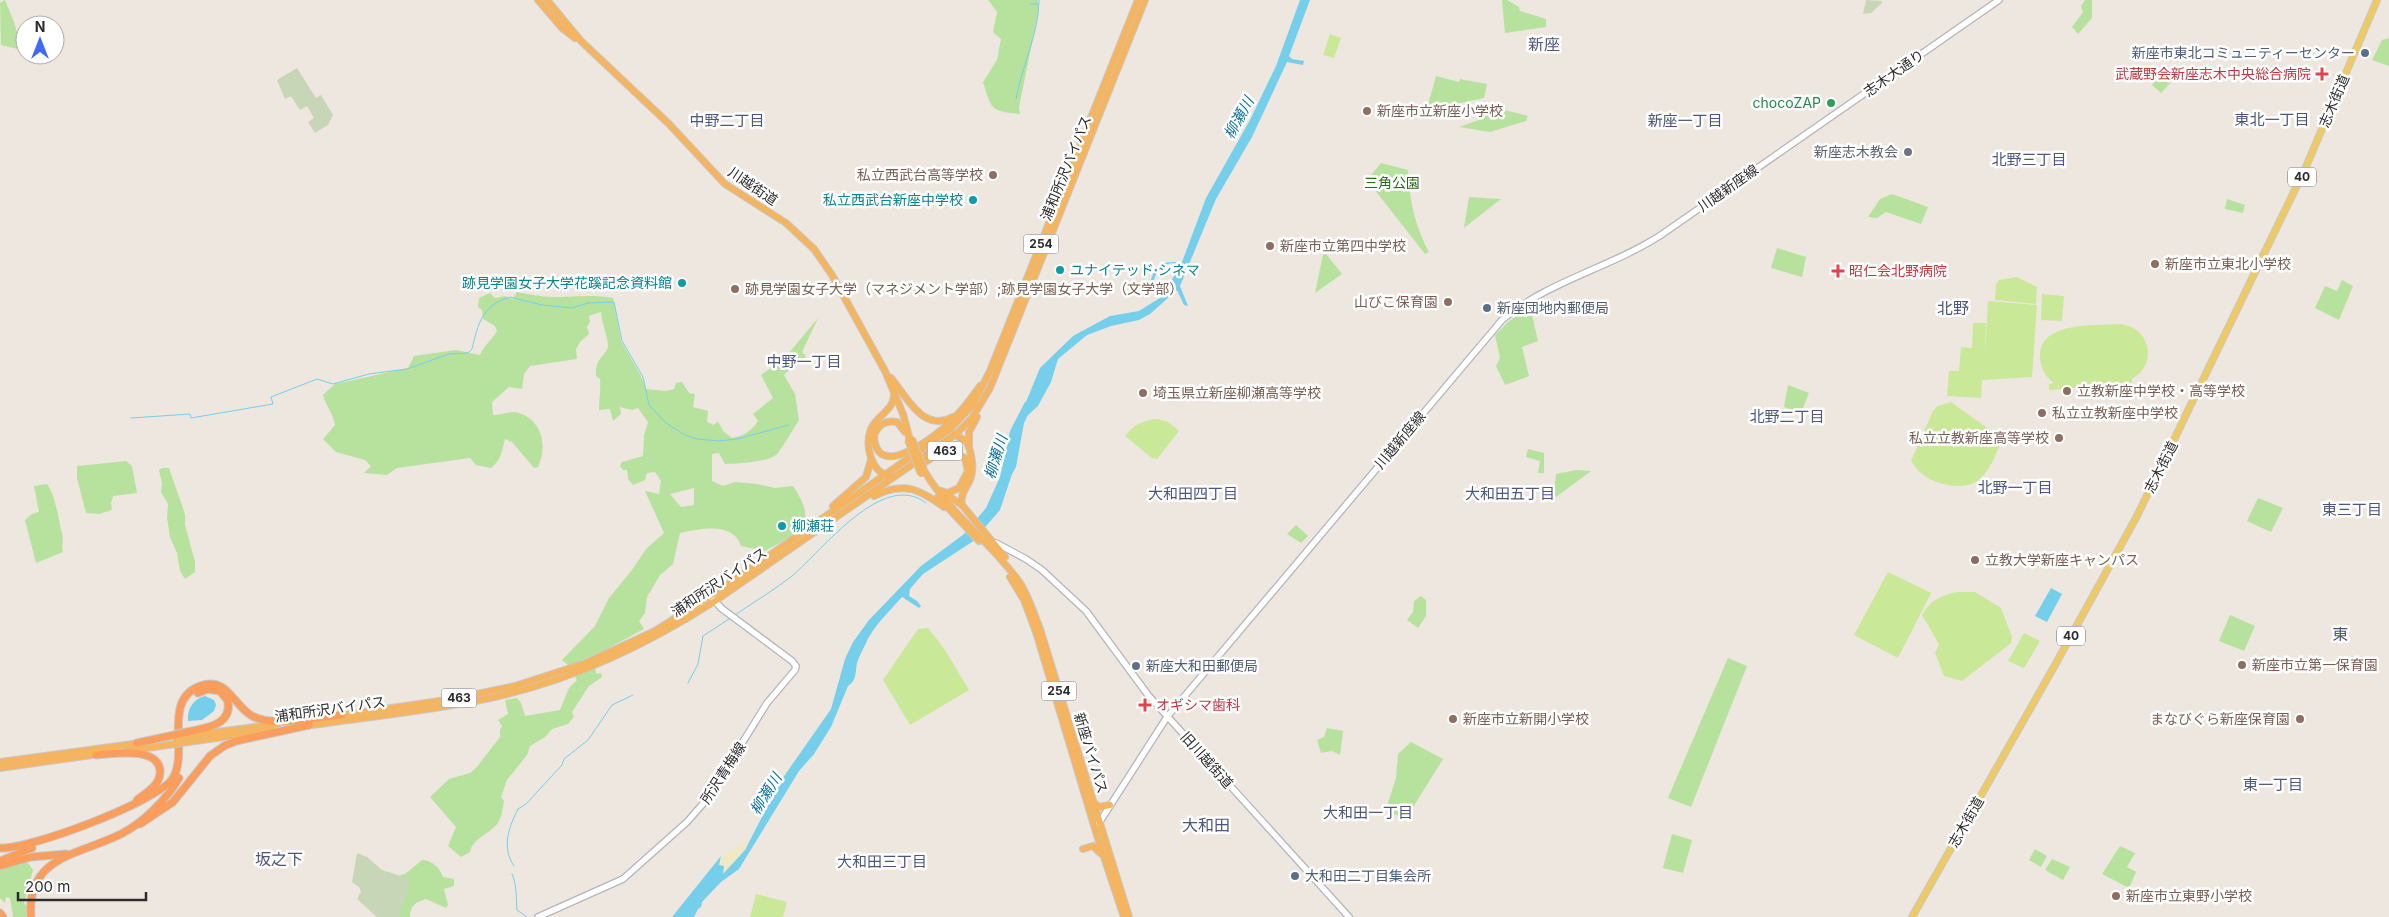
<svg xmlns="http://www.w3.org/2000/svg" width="2389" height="917" viewBox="0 0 2389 917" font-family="Inter,'Noto Sans JP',sans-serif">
  <rect width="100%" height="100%" fill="#ede7df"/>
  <g fill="#b6e29d" fill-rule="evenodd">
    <path d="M5 0 14 22 22 50 1 45 0 3Z"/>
    <path d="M988 0H1038V13L1019 107 1020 114C991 111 992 111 983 82L997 60 1001 39 993 32 997 12Z"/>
    <path d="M1502 0H1507L1519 7 1520 11 1546 19V27L1505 33Z"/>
    <path d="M2085 0H2092V18L2078 34 2072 27 2083 12 2081 6Z"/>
    <path d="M2389 38V66L2372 60 2382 40Z"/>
    <path d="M2163 68 2175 78 2161 93 2152 85Z"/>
    <path d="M1436 76 1459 82 1460 79 1487 84 1484 98 1452 105 1427 108Z"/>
    <path d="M1486 105 1528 116 1526 121 1490 132 1459 127 1479 120 1478 115Z"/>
    <path d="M1381 163 1408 170C1409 198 1415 227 1429 252L1425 254 1367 180Z"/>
    <path d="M1892 194 1928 207 1921 224 1886 212 1877 218 1868 217 1880 199Z"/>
    <path d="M1469 197 1501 199 1464 228Z"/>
    <path d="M2227 199 2245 205 2243 213 2225 209Z"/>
    <path d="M1777 248 1806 257 1802 277 1771 268Z"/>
    <path d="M1326 254 1342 274 1315 293 1323 255Z"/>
    <path d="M2342 280 2353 286 2339 320 2315 308 2325 286 2337 291Z"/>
    <path d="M517 292C529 294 541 297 553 297 573 297 594 294 613 298L621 341 641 376 646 389 666 391 674 389 676 383 682 382 689 393 695 394 693 407 708 411 707 422 714 425 717 422 719 423 723 431 732 438C743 436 752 431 758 421L753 414 773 398 761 375 784 359 818 318 802 352 806 356C799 365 791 367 784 375L795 394 799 420C792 431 785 443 778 453 772 462 736 464 725 464L719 453 712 454V481L723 486 735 482 757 484 775 488 793 486C820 526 799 532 765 551L741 546C733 521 699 529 680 533L673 564 660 575 647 597 645 613 639 621 644 629 603 651 569 666 562 660 595 626 609 598 632 570 646 549 664 533 645 491 659 494 661 481 655 472 647 473 645 480 633 485 628 479 627 470H623L620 466 622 462 643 456 644 435 648 422 638 408 632 410 620 407 621 414 613 421 610 409 599 410C599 399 601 390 600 379L596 376C595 358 604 358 608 347 609 341 601 320 601 312L589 316 590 322 587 327 589 334 580 342 576 349 577 359 530 366 524 374 522 389 509 387 492 402 493 415C499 415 507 412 513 412 540 415 549 444 538 467L534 468 512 442 505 439C502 451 501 460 491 468L476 465 470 458 397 468 387 475 364 473 371 466 365 460 336 452 323 439 335 425C333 413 326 406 323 395L335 384 408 368 414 356 456 350 480 355C485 344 491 341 497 331L495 326 483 319 482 310 478 307 479 298 490 293 495 298 505 296 513 299ZM694 488V505L681 507 670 494Z"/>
    <path d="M1530 306 1538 341 1522 347 1529 376 1505 385 1496 366 1500 358 1495 335 1508 322Z"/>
    <path d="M1788 385 1809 393 1801 413 1784 407Z"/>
    <path d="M1528 449 1544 453V473H1538L1540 461 1526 457Z"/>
    <path d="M126 461 132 466 137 493 113 496 111 503 112 510 99 514 86 513 77 478V466Z"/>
    <path d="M162 468H169L185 514V525L195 562V572L185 579 180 571 177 553 170 537 167 518 168 504 161 492 162 483 159 470Z"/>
    <path d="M1576 470 1591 471 1556 497 1554 493 1556 474Z"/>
    <path d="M47 484C56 497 58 518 62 533 64 538 61 546 63 552L36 563 25 520 32 514 39 512 34 486Z"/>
    <path d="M2258 498 2283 508 2271 532 2247 521Z"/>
    <path d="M1296 525 1308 536 1301 543 1287 534Z"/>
    <path d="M1421 596 1426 600V616L1418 628 1407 620 1413 612 1414 601Z"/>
    <path d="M2230 615 2255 626 2244 651 2219 641Z"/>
    <path d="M1728 658 1747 666 1691 807 1668 798Z"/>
    <path d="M595 667 596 674 601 673 602 677 589 686 572 712 574 717 568 724 552 729 545 737 530 746 527 755 507 780 501 797 504 801C503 807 502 815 499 821 493 833 473 837 470 852L461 857 448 846 456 827 430 797 449 779 470 773 476 768 500 737V730L502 726 498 720 508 714 505 700 517 698 521 703 525 716 560 710 569 688 577 680 575 677 576 673Z"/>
    <path d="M1327 728 1343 731 1340 755 1332 751 1321 753 1317 740 1324 737Z"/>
    <path d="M1411 742 1443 759 1405 820 1386 809 1396 778 1398 754Z"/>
    <path d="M1672 834 1692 840 1683 873 1663 868Z"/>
    <path d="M2120 846 2135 853 2127 867 2136 872 2129 888 2102 874Z"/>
    <path d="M2035 849 2047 856 2041 867 2029 860Z"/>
    <path d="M2052 859 2070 867 2063 880 2045 870Z"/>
    <path d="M422 860C432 860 440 868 443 877L454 879V886L444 889 448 905 446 908 426 899C416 902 410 905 410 917H395L398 876 405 874Z"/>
    <path d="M22 863H28L33 870 24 903 27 907 26 917H13L10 898 6 897 5 903 0 898V870Z"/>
  </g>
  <path fill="#f1e9c3" d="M751 838 736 861 722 874 725 867 721 864 719 865 723 856Z"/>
  <g fill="#c7d6b6">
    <path d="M1866 0 1882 1V3L1871 13 1863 14Z"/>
    <path d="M297 68 316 98 321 95 333 115 328 125 315 133 308 122 314 118 307 106 300 110 291 96 285 99 277 80Z"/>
    <path d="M357 853 367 857 382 870 411 879 399 917H377L357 899 361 892 359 887 352 882Z"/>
  </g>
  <g fill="#c9e999">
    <path d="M1330 34 1341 38 1334 58 1323 55Z"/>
    <path d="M2017 277 2037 287 2036 304 1995 300 1996 284 1999 280Z"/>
    <path d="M2042 294 2064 296 2062 321 2041 320Z"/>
    <path d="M1988 301 2037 305 2032 377 1982 380 1981 398 1947 396 1949 371H1959L1961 347 1972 348 1973 323H1986L1985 357Z"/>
    <path d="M2119 324C2150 326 2159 364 2132 379V383L2049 390V384L2054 383C2045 377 2040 367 2040 356 2040 321 2095 326 2119 324Z"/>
    <path d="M1951 402 1990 430 2001 442C1996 454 1990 470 1980 479 1966 492 1934 485 1921 473 1917 470 1914 465 1911 461L1933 411 1938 406Z"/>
    <path d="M1158 419 1168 422 1179 431 1157 459 1152 458 1125 436C1135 424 1143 420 1158 419Z"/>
    <path d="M1888 572 1931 593 1898 658 1854 635Z"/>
    <path d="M1957 592H1975L2001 608 2012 637 2011 643 2006 647 1962 681 1944 676 1935 653 1939 644 1922 615C1930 601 1941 595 1957 592Z"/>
    <path d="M928 628 945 650 969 690 910 725 883 680 918 629Z"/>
    <path d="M2024 633 2040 641 2024 668 2008 661Z"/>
    <path d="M756 894 787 902 783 917H750Z"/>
  </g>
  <g fill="#75cfeb">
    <path d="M1300 0H1310L1289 56 1292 59 1304 61 1303 65 1287 62 1252 137 1216 199 1180 286 1188 306 1184 305 1177 290 1150 314 1139 320 1111 326 1087 335 1058 359 1051 382 1038 406 1028 415 1024 423 1016 467 1012 474 1000 510 972 542 923 574 910 589 909 596 917 601 921 606 919 608 902 597C888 613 874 625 865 645 862 651 859 657 857 663 855 673 857 680 848 686L831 727 814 754 799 771 739 869 721 882 702 902 701 907 698 909 694 917H672L721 856 719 865 724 866 723 874 745 850 780 782 831 709 845 659 853 642 869 620 921 566 964 534 986 508 1000 477 1010 431 1025 402H1026L1040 368 1073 336 1110 316 1139 311 1163 296 1180 265 1171 263 1160 267C1153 277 1155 288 1141 290L1132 285 1134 283 1142 287 1149 286C1156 263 1158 262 1182 262L1206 198 1250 120 1276 66Z"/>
    <path d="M2051 588 2062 594 2047 622 2035 616Z"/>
    <path d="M205 696 214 700 216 705 214 711 202 720 188 721C187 709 193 699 205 696Z"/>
  </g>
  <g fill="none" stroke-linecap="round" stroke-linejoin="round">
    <g stroke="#75cfeb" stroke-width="1">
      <path d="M1031 4H1038"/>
      <path d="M1016 99C1022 65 1039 34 1039 0"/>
      <path d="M131 418 190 414 191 418 273 404 271 397 317 379 333 384 369 374 407 369 449 354 468 353 472 349C478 324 482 305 510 297L542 305 572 308 588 303 614 302 622 341 643 377 649 405 666 423 685 435 697 439 719 441 737 439 789 425"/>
      <path d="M735 615C754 602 774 590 792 576 822 551 883 469 926 503"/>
      <path d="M688 683 698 664 703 636 732 617"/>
      <path d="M514 866C501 847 509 827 518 809L526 804 562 765 564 759 588 740 612 705 633 695"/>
      <path d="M512 874C517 884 516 899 517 910L527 917"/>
    </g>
    <defs>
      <g id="secondary">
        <path d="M996 543 1026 559 1042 570 1086 611 1148 695 1349 917"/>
        <path d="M1099 823 1167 717 1502 320C1548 281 1610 268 1661 235L1999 0"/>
        <path d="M538 917 623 879 687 822 708 798 767 703 795 670 796 666 792 661 721 608 713 598"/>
      </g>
      <path id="primary" d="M1912 917 2055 665 2137 516 2305 169 2377 0"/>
      <g id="trunk">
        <path d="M538 0 562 28 575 38"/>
        <path d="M547 0 581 41 669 124 725 184 786 223 814 249 832 275 885 371 903 414 910 440"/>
        <path d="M891 378C907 397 923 433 953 417"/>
        <path d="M905 432 897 422C886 420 879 424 874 435 875 483 935 437 950 422 962 411 971 399 980 386"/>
        <path d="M954 434 967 442C972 454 975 470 969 482 965 490 960 495 962 505L1005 557"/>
        <path d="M969 445V432L977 417"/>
        <path d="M924 463 936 455 951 451 965 458 968 471 959 488 948 493 938 490"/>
        <path d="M925 472C950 514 992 543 1020 583 1029 597 1034 614 1040 629L1129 917"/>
        <path d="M889 476C870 471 865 445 871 429 877 415 895 410 894 393"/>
        <path d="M944 493 962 505"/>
        <path d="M874 496C904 481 919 489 944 507"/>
        <path d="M938 497 979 541"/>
        <path d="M833 506 866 477 871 460"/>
        <path d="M1010 577 1024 600 1036 632 1099 842 1124 917"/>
        <path d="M337 716 453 699 515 686 586 663 655 631 720 590 949 430 972 406 990 371 1138 0"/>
        <path d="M305 726C366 717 429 711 490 698 571 681 645 646 715 601L956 434 972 418 990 388 1145 0"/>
        <path d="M187 736 278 724"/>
        <path d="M188 742 273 730"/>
        <path d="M126 751 175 744"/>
        <path d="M0 762 140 743"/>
        <path d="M0 768 99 754"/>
        <path d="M1093 802 1099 807 1110 805"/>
        <path d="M1083 849 1093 846 1100 853"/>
      </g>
      <g id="motorway">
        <path d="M187 732C205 728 232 726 228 701L220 691 208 689 198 693"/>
        <path d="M137 743 174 735"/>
        <path d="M96 755C112 754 157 746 160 770 161 785 147 792 137 800"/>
        <path d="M140 824 173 802 210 756 224 746 236 741 309 725"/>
        <path d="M0 848C29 850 159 801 173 778 189 751 162 700 200 686 227 676 233 705 252 716 274 728 317 717 342 715"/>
        <path d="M0 861 32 848"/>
        <path d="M0 866 31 857 66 854"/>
        <path d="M0 913 3 917"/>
        <path d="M31 917C26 856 79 855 121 834 143 823 167 799 179 778"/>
      </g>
    </defs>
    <use href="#secondary" stroke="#b2b5bf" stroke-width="8"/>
    <use href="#primary" stroke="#c8c8c8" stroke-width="8"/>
    <use href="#trunk" stroke="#c8c8c8" stroke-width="8"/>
    <use href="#motorway" stroke="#c8c8c8" stroke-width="9"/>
    <use href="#secondary" stroke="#fff" stroke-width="5.5"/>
    <use href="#primary" stroke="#edca64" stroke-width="6"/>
    <use href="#trunk" stroke="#f4b460" stroke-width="6"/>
    <use href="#motorway" stroke="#fa9d5d" stroke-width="7"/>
    <defs>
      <g id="trunk-bridge">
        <path d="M912 439 924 470"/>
        <path d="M908 440 921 474"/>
        <path d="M175 738 187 736"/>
        <path d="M175 744 188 742"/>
      </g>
      <path id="motorway-bridge" d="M174 735 187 732"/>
    </defs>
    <use href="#trunk-bridge" stroke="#c8c8c8" stroke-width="8" stroke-linecap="butt"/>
    <use href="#motorway-bridge" stroke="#c8c8c8" stroke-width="9" stroke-linecap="butt"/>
    <use href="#trunk-bridge" stroke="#f4b460" stroke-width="6"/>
    <use href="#motorway-bridge" stroke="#fa9d5d" stroke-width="7"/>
  </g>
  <g fill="#5c6f8a" stroke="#fff" stroke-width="2">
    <circle cx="2365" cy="53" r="5"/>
    <circle cx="1487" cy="308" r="5"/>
    <circle cx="1136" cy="666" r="5"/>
    <circle cx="1295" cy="876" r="5"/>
  </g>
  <g fill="#e0444e" stroke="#fff" stroke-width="2">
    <path d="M2319.5 66.5h5v5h5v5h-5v5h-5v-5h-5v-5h5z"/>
    <path d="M1835.5 263.5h5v5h5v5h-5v5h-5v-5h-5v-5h5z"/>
    <path d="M1142.5 697.5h5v5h5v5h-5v5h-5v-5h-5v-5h5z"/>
  </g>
  <circle fill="#2e9e5b" stroke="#fff" stroke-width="2" cx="1831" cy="103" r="5"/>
  <g fill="#8d6e63" stroke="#fff" stroke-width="2">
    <circle cx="1367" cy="111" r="5"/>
    <circle cx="993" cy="175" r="5"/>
    <circle cx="1270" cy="246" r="5"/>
    <circle cx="2155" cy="264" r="5"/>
    <circle cx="735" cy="289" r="5"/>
    <circle cx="1448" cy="302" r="5"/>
    <circle cx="2067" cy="391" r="5"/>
    <circle cx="1143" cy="393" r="5"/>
    <circle cx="2042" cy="413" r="5"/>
    <circle cx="2059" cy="438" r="5"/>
    <circle cx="1975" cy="560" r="5"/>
    <circle cx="2242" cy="665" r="5"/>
    <circle cx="1453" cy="719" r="5"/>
    <circle cx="2300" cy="719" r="5"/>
    <circle cx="2116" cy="896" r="5"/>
  </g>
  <circle fill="#6b7280" stroke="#fff" stroke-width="2" cx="1908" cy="152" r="5"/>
  <g fill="#0f9aa8" stroke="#fff" stroke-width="2">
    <circle cx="973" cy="200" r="5"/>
    <circle cx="1060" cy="270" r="5"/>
    <circle cx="682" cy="283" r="5"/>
    <circle cx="782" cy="526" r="5"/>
  </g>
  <g text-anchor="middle" stroke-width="5" stroke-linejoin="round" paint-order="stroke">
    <g fill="#fff" stroke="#6b6b6b" stroke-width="1">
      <rect x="2288" y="167.5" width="28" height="19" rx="4"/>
      <rect x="1023.5" y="234.5" width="35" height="19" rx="4"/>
      <rect x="927.5" y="441.5" width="35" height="19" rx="4"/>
      <rect x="2057" y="626.5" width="28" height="19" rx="4"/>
      <rect x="1041.5" y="681.5" width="35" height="19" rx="4"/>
      <rect x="441.5" y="688.5" width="35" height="19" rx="4"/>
    </g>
    <g font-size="12" font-weight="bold" fill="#2c2c2c">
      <text x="2302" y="181">40</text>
      <text x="1041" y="248">254</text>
      <text x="945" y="455">463</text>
      <text x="2071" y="640">40</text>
      <text x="1059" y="695">254</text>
      <text x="459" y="702">463</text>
    </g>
    <g font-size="14" fill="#4e5e75" stroke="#fff" text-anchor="start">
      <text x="2355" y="58" text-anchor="end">新座市東北コミュニティーセンター</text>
      <text x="1497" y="313">新座団地内郵便局</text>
      <text x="1146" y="671">新座大和田郵便局</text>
      <text x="1305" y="881">大和田二丁目集会所</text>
    </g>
    <g font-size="14" fill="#2c2c2c" stroke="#fff">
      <text transform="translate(1894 73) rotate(-35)" y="5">志木大通り</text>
      <text transform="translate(2334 101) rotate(-67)" y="5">志木街道</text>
      <text transform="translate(1066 168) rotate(-68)" y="5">浦和所沢バイパス</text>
      <text transform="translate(753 186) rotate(34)" y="5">川越街道</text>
      <text transform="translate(1728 188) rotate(-35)" y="5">川越新座線</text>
      <text transform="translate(1400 440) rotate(-50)" y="5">川越新座線</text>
      <text transform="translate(2161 467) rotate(-63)" y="5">志木街道</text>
      <text transform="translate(719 582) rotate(-34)" y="5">浦和所沢バイパス</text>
      <text transform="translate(330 709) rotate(-8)" y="5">浦和所沢バイパス</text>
      <text transform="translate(1091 753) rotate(73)" y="5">新座バイパス</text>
      <text transform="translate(1207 760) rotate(48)" y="5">旧川越街道</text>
      <text transform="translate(723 773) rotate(-57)" y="5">所沢青梅線</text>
      <text transform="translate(1966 822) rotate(-60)" y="5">志木街道</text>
    </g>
    <g font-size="14" fill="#be3a42" stroke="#fff" text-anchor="start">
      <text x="2311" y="79" text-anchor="end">武蔵野会新座志木中央総合病院</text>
      <text x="1849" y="276">昭仁会北野病院</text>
      <text x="1156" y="710">オギシマ歯科</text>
    </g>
    <g font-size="14" fill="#27864d" stroke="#fff" text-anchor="end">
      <text x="1821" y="108">chocoZAP</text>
    </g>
    <g font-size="14" fill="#785e54" stroke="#fff" text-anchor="start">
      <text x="1377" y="116">新座市立新座小学校</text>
      <text x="983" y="180" text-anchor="end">私立西武台高等学校</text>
      <text x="1280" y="251">新座市立第四中学校</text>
      <text x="2165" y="269">新座市立東北小学校</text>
      <text x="745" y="294">跡見学園女子大学（マネジメント学部）;跡見学園女子大学（文学部）</text>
      <text x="1438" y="307" text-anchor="end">山びこ保育園</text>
      <text x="2077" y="396">立教新座中学校・高等学校</text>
      <text x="1153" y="398">埼玉県立新座柳瀬高等学校</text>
      <text x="2052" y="418">私立立教新座中学校</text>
      <text x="2049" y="443" text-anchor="end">私立立教新座高等学校</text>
      <text x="1985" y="565">立教大学新座キャンパス</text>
      <text x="2252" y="670">新座市立第一保育園</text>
      <text x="1463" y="724">新座市立新開小学校</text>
      <text x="2290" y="724" text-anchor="end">まなびぐら新座保育園</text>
      <text x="2126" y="901">新座市立東野小学校</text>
    </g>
    <g font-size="14" fill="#5b616d" stroke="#fff" text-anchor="end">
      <text x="1898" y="157">新座志木教会</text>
    </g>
    <g font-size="14" fill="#2e681d" stroke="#fff">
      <text x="1392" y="188">三角公園</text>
    </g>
    <g font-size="14" fill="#0d838f" stroke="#fff" text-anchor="end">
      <text x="963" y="205">私立西武台新座中学校</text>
      <text x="1070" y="275" text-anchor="start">ユナイテッド·シネマ</text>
      <text x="672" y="288">跡見学園女子大学花蹊記念資料館</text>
      <text x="792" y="531" text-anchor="start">柳瀬荘</text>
    </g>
    <g font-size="15" font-style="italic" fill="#116f9a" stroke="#fff">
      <text transform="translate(1239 118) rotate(-61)" y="5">柳瀬川</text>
      <text transform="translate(996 457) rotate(-73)" y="5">柳瀬川</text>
      <text transform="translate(766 794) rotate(-58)" y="5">柳瀬川</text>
    </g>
    <g font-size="15" fill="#4d577c" stroke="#fff">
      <text x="2272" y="125">東北一丁目</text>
      <text x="727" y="126">中野二丁目</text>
      <text x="1685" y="126">新座一丁目</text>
      <text x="2029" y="165">北野三丁目</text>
      <text x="804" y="367">中野一丁目</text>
      <text x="1787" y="422">北野二丁目</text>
      <text x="2015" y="493">北野一丁目</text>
      <text x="1193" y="499">大和田四丁目</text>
      <text x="1510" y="499">大和田五丁目</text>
      <text x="2352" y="515">東三丁目</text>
      <text x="2273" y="790">東一丁目</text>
      <text x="1368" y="818">大和田一丁目</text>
      <text x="882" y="867">大和田三丁目</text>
    </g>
    <g font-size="16" fill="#4d577c" stroke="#fff">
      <text x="1544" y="50">新座</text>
      <text x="1953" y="314">北野</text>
      <text x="2340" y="640">東</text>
      <text x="1206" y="831">大和田</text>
      <text x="279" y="865">坂之下</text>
    </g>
  </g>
  <g transform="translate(40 40)"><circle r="24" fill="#ffffff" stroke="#ababab"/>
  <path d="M0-4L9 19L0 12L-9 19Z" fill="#4469f5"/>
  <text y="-8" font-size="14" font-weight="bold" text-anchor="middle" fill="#2c2c2c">N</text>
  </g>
  <path d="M18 892v8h128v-8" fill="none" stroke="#2c2c2c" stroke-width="2.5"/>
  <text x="25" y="892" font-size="15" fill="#2c2c2c" stroke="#ffffff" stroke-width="4" paint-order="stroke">200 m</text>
</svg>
